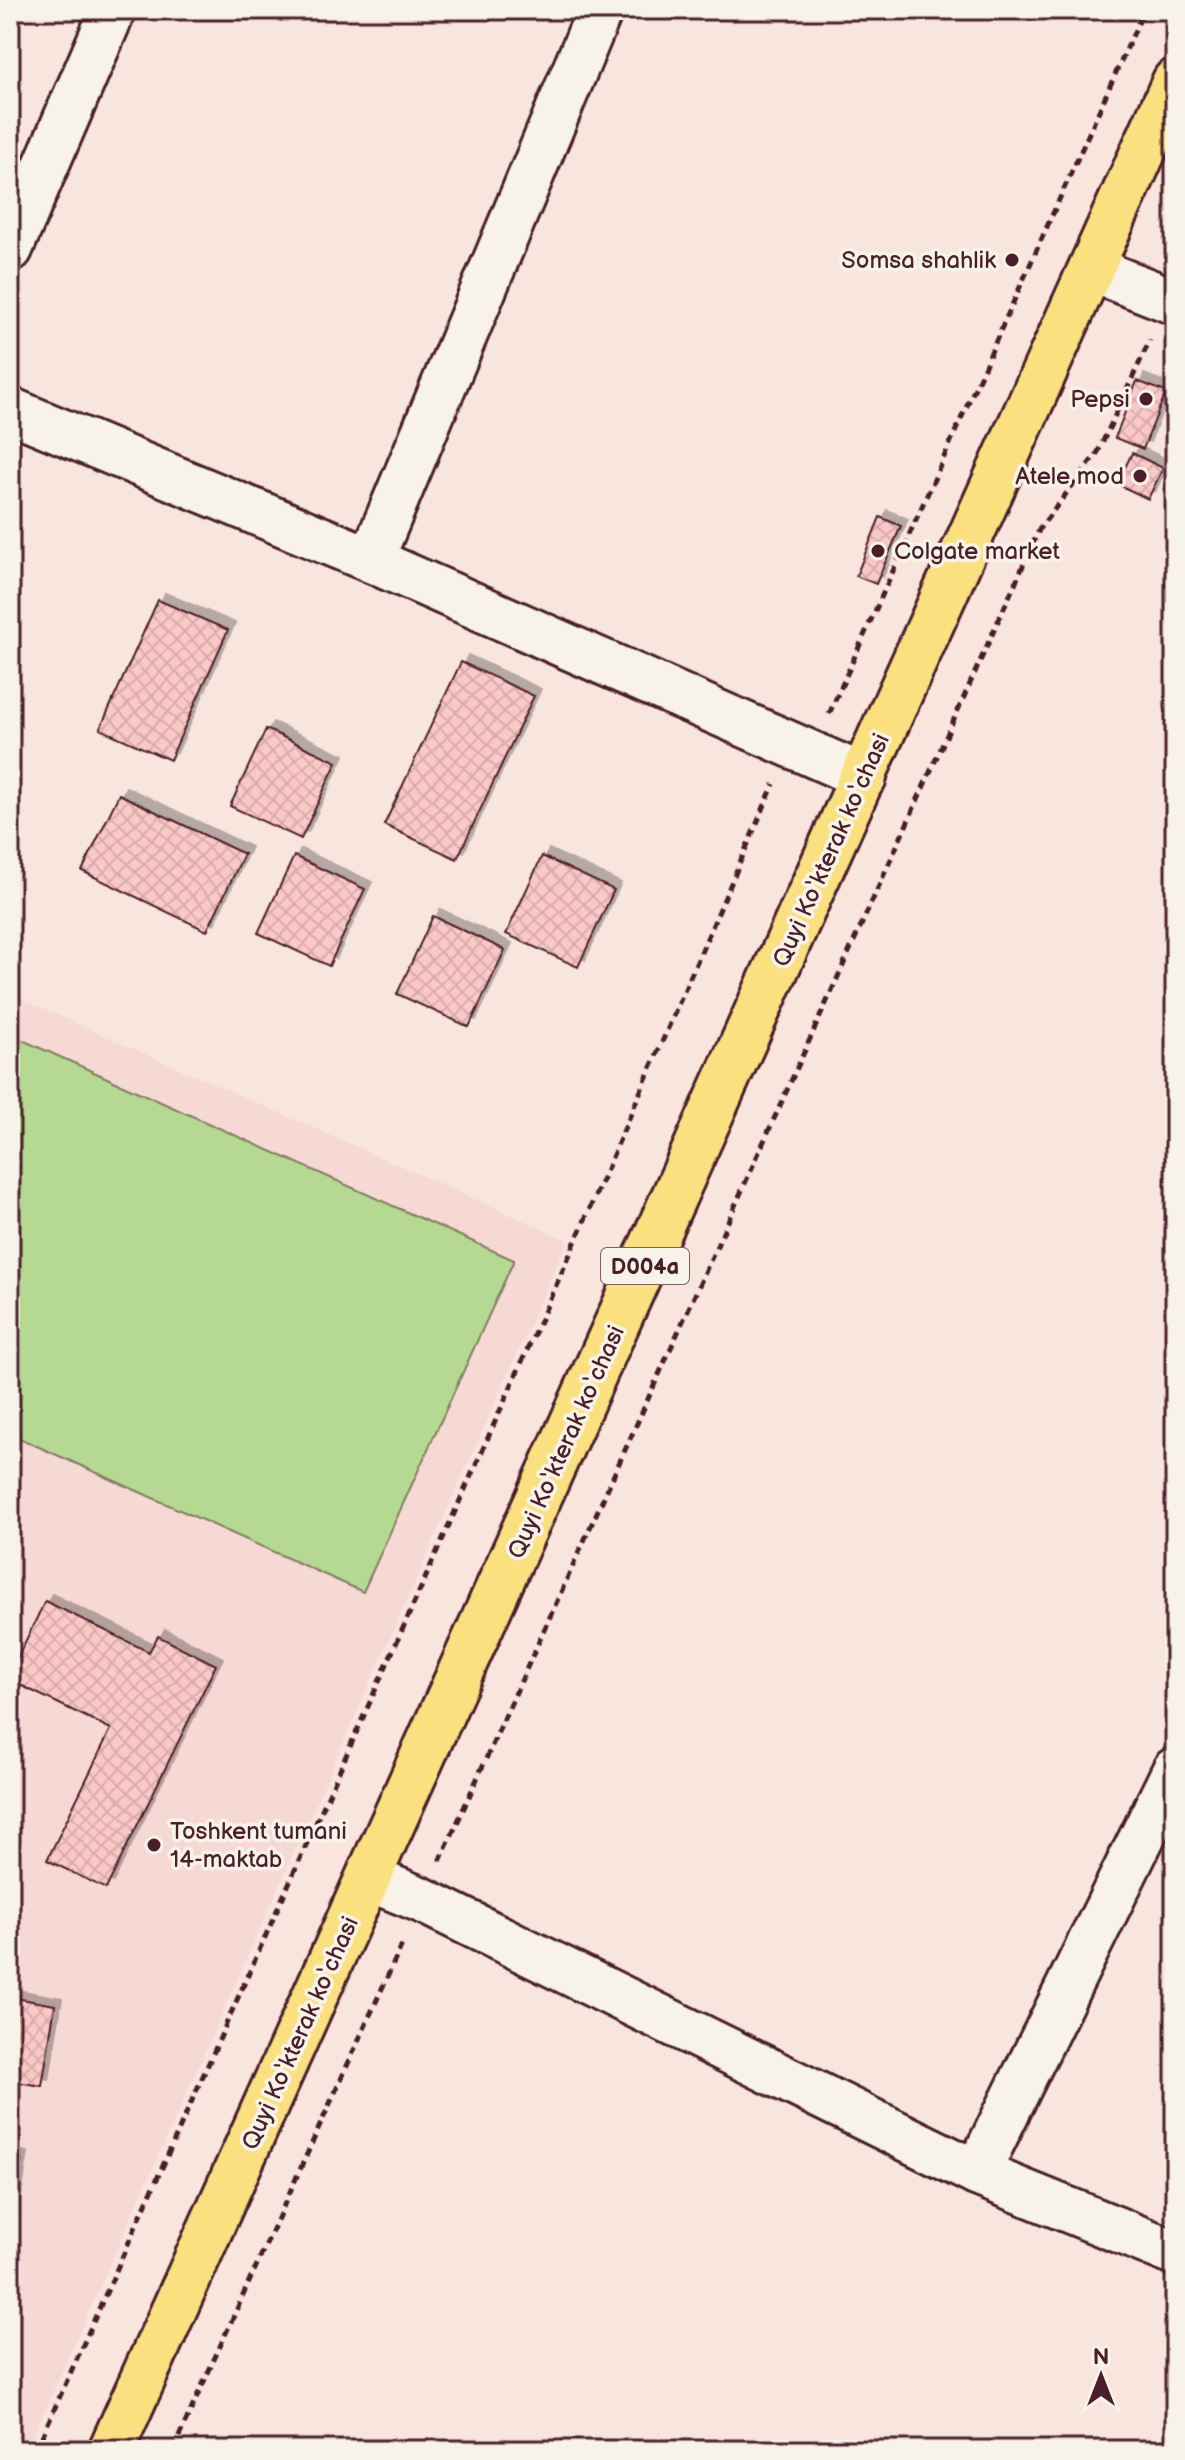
<svg xmlns="http://www.w3.org/2000/svg" width="1185" height="2460" viewBox="0 0 1185 2460" font-family="'Balsamiq Sans',sans-serif">
  <defs>
    <pattern id="building-cross-hatch" width="8" height="8" patternUnits="userSpaceOnUse" patternTransform="scale(2)"><rect width="8" height="8" fill="#fac9c7"/><path d="M0 0l8 8M0 8l8-8" fill="none" stroke="#d8acab"/></pattern>
    <filter id="shadow"><feDropShadow dx="7" dy="-7" stdDeviation="0" flood-color="#0004"/></filter>
  </defs>
  <rect width="100%" height="100%" fill="#f8e6de"/>
  <filter id="ink" filterUnits="userSpaceOnUse"><feTurbulence type="fractalNoise" baseFrequency=".0125" numOctaves="2"/><feDisplacementMap in="SourceGraphic" scale="16" xChannelSelector="R" yChannelSelector="G"/><feConvolveMatrix kernelMatrix="1 2 1 2 8 2 1 2 1" color-interpolation-filters="sRGB"/></filter>
  <g filter="url(#ink)">
    <path fill="#f6d9d4" d="M10 994 568 1240 27 2450H10Z"/>
    <path fill="#b5d893" stroke="#807c5f" stroke-width="2" d="M11 1035 514 1260 363 1592 10 1434Z"/>
    <g fill="url(#building-cross-hatch)" stroke="#4a1f2b" stroke-width="2" filter="url(#shadow)">
      <path d="M1137 381 1166 392 1143 449 1115 438Z"/>
      <path d="M1132 453 1163 468 1148 499 1117 484Z"/>
      <path d="M880 517 901 526 876 584 856 576Z"/>
      <path d="M158 600 228 630 170 760 100 729Z"/>
      <path d="M461 662 534 696 457 859 384 825Z"/>
      <path d="M266 729 337 762 301 839 230 806Z"/>
      <path d="M119 794 244 854 207 931 82 871Z"/>
      <path d="M294 856 365 889 329 966 258 933Z"/>
      <path d="M542 856 614 890 578 967 506 934Z"/>
      <path d="M433 916 505 950 469 1027 397 994Z"/>
      <path d="M45 1601 149 1652 158 1636 216 1665 106 1889 47 1860 111 1729 10 1680V1673Z"/>
      <path d="M10 1997 55 2005 42 2086 10 2081Z"/>
      <path d="M10 2157 21 2159 10 2228Z"/>
    </g>
    <g fill="none" stroke-linecap="round" stroke-linejoin="round">
      <defs>
        <g id="minor">
          <path d="M10 249 113 10"/>
          <path d="M1091 269 1175 302"/>
          <path d="M10 410 371 560 864 777"/>
          <path d="M371 560 600 10"/>
          <path d="M370 1879 422 1900 977 2173 1175 2253"/>
          <path d="M977 2173 1175 1770"/>
        </g>
        <path id="major" d="M111 2450 1175 81"/>
      </defs>
      <use href="#minor" stroke="#4a1f2b" stroke-width="50"/>
      <use href="#major" stroke="#4a1f2b" stroke-width="50"/>
      <g stroke="#4a1f2b" stroke-width="5" stroke-dasharray="8 6" stroke-linecap="butt">
        <path d="M829 714 1144 10"/>
        <path d="M440 1861 1040 528 1098 452 1150 340"/>
        <path d="M36 2450 570 1254 774 784"/>
        <path d="M173 2450 404 1940"/>
      </g>
      <use href="#minor" stroke="#f7f3e8" stroke-width="44"/>
      <use href="#major" stroke="#fbe080" stroke-width="44"/>
    </g>
  </g>
  <g fill="#4a1f2b" stroke="#f7f3e8" stroke-width="3">
    <circle cx="1012" cy="260" r="8"/>
    <circle cx="1146" cy="399" r="8"/>
    <circle cx="1140" cy="476" r="8"/>
    <circle cx="878" cy="551" r="8"/>
    <circle cx="154" cy="1845" r="8"/>
  </g>
  <g text-anchor="middle" stroke-width="7" stroke-linejoin="round" paint-order="stroke">
    <rect fill="#f7f3e8" stroke="#7e5f64" stroke-width="2" x="601" y="1248" width="88" height="36" rx="6"/>
    <g font-size="22" font-weight="bold" fill="#4a1f2b">
      <text x="645" y="1274">D004a</text>
    </g>
    <g font-size="24" fill="#4a1f2b" stroke="#f7f3e8" text-anchor="end">
      <text x="996" y="268">Somsa shahlik</text>
      <text x="1130" y="407">Pepsi</text>
      <text x="1124" y="484">Atele mod</text>
      <text x="894" y="559" text-anchor="start">Colgate market</text>
      <text x="170" y="1839" text-anchor="start">Toshkent tumani<tspan x="170" dy="28">14-maktab</tspan></text>
    </g>
    <g font-size="24" fill="#4a1f2b" stroke="#f7f3e8">
      <text transform="translate(831 850) rotate(-66)" y="8">Quyi Ko‘kterak ko‘chasi</text>
      <text transform="translate(566 1442) rotate(-66)" y="8">Quyi Ko‘kterak ko‘chasi</text>
      <text transform="translate(300 2033) rotate(-66)" y="8">Quyi Ko‘kterak ko‘chasi</text>
    </g>
  </g>
  <rect width="1185" height="2460" fill="none" stroke="#f7f3e8" stroke-width="40"/>
  <rect x="20" y="20" width="1145" height="2420" fill="none" stroke="#4a1f2b" stroke-width="3" filter="url(#ink)"/>
  <g transform="translate(1101 2376)" stroke="#f7f3e8" stroke-width="6" paint-order="stroke">
  <path d="M0-6L14 30L0 20L-14 30Z" fill="#4a1f2b"/>
  <text y="-12" font-size="22" font-weight="bold" text-anchor="middle" fill="#4a1f2b">N</text>
  </g>
</svg>
